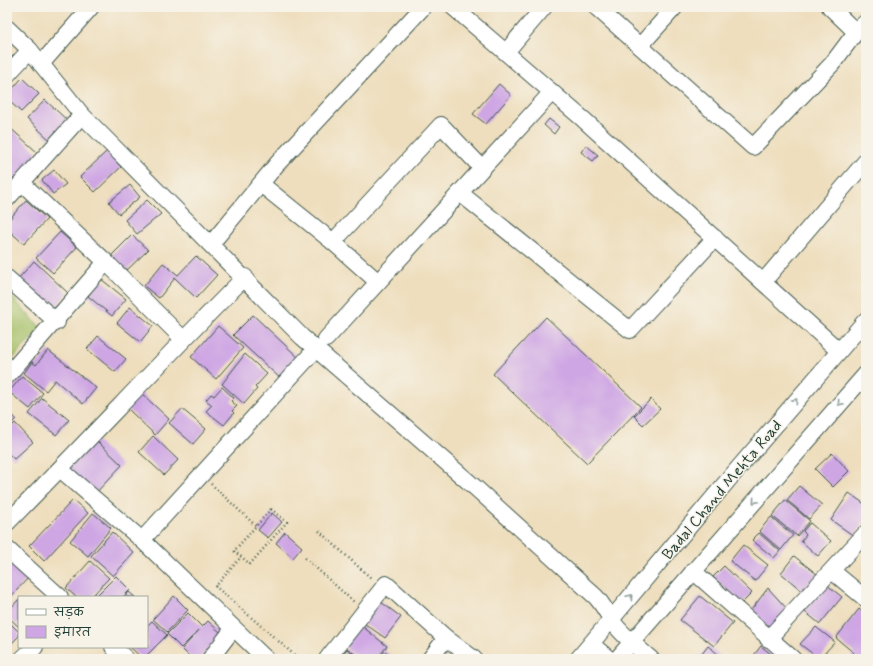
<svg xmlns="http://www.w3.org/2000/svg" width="873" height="666" viewBox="0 0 873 666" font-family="Mynerve,'Playpen Sans Deva',sans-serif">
  <rect width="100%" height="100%" fill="#f7f3e8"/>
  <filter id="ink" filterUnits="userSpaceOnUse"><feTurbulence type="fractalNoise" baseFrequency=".025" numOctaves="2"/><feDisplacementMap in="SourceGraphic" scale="8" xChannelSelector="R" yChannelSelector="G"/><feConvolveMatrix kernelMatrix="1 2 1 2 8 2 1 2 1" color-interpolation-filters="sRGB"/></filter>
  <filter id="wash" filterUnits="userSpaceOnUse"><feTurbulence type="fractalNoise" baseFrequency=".012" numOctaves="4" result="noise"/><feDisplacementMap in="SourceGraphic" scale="16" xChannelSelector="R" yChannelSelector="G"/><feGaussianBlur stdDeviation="0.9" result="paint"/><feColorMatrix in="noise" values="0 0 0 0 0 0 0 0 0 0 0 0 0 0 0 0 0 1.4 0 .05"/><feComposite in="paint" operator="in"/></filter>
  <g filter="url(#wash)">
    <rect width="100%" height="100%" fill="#eedebd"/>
    <path fill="#a6c067" stroke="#627e4e" d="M7 292 41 328 7 365Z"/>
    <g id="blocks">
      <g fill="#cea6e4">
        <path d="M22 78 39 94 21 112 7 99V95Z"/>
        <path d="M499 84 511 95 486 124 473 114Z"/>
        <path d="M45 100 67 120 49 139 27 119Z"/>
        <path d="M549 119 559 127 554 134 544 125Z"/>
        <path d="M7 125 38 153 11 182 7 178Z"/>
        <path d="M586 145 598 155 593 161 581 152Z"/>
        <path d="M107 151 121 167 95 192 80 177Z"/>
        <path d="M54 170 66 184 53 194 42 180Z"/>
        <path d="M130 185 140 197 119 214 109 202Z"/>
        <path d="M26 200 47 219 24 244 7 229V222Z"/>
        <path d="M147 200 161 214 137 234 125 220Z"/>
        <path d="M60 232 77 247 53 273 36 258Z"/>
        <path d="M132 235 148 250 127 270 110 257Z"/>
        <path d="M196 256 217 275 196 298 175 278 159 298 144 286 163 263 178 275Z"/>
        <path d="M34 261 68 293 53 310 18 279Z"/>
        <path d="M101 279 126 299 112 316 88 296Z"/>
        <path d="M130 307 153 326 140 342 117 323Z"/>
        <path d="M253 315 300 359 281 379 233 335Z"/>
        <path d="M546 317 641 407 587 463 493 374Z"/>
        <path d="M218 326 243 348 216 379 191 357Z"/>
        <path d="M98 336 126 359 115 372 87 349Z"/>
        <path d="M48 350 96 388 83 404 55 380 46 391 24 373 32 362 36 365Z"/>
        <path d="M245 354 267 374 255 387 257 389 244 404 222 384Z"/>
        <path d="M22 376 43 393 30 409 9 392Z"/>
        <path d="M222 387 234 398 231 401 237 406 232 411 234 413 224 425 206 411 212 405 206 400 211 394 214 396Z"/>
        <path d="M139 391 169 419 155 435 125 406Z"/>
        <path d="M42 398 69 420 56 435 29 414Z"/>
        <path d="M651 399 660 409 643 425 634 416Z"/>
        <path d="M7 409 16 419 7 428Z"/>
        <path d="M182 409 206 429 193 444 169 423Z"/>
        <path d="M15 423 33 442 14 459 7 452V431Z"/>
        <path d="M153 436 178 460 164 475 139 452Z"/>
        <path d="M96 440 122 465 93 496 66 471Z"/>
        <path d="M832 453 849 471 833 487 815 469Z"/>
        <path d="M799 486 822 505 809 519 787 500Z"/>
        <path d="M849 493 866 505V520L854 536 831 520Z"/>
        <path d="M73 500 88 513 44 561 29 546Z"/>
        <path d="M785 500 810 521 797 536 772 516Z"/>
        <path d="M93 513 111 528 88 556 70 541Z"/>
        <path d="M272 513 282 522 268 538 258 530Z"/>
        <path d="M771 517 793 535 781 550 759 531Z"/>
        <path d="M810 523 831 541 818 556 801 541 806 535 803 531Z"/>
        <path d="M112 532 134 553 113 576 91 556Z"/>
        <path d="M285 532 302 547 293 558 276 543Z"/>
        <path d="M759 533 780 551 774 558 752 540Z"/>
        <path d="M743 545 768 565 755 581 730 561Z"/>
        <path d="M794 556 818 575 802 591 781 573Z"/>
        <path d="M7 558 28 578 7 601Z"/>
        <path d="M90 561 109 578 91 597H76L66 588Z"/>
        <path d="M724 566 752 593 741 604 713 577Z"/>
        <path d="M116 576 130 590 123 597H95Z"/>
        <path d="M826 584 842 597 820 624 804 611Z"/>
        <path d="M768 588 788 610 770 632 748 614Z"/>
        <path d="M129 592 135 597H125Z"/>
        <path d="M174 596 188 610 167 632 153 619Z"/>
        <path d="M700 596 733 623 714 646 680 620Z"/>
        <path d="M19 599V627L7 616V612Z"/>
        <path d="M377 599 401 617 385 638 361 621Z"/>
        <path d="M859 609 866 615V659H855L851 656 854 653 836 638Z"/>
        <path d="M188 613 202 627 208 621 222 634 199 659H192L182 649 200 629 181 648 167 634Z"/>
        <path d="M7 620 19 632V636L7 648Z"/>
        <path d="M152 621 167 635 143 659 130 647H147V626Z"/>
        <path d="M358 623 387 646 377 659H361L342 644Z"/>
        <path d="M816 627 835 642 819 659 800 644Z"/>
        <path d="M708 646 724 659H698Z"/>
        <path d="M761 646 777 659H751Z"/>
        <path d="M347 649 359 659H339Z"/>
        <path d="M385 651 395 659H378Z"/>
      </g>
    </g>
  </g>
  <g filter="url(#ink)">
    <use href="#blocks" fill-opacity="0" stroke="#3e5549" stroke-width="1"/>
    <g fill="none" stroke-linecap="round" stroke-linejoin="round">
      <defs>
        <g id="minor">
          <path d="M453 7 583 119 839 351"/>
          <path d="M596 7 753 147 832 64 856 32 866 22"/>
          <path d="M830 7 856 32"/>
          <path d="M7 28 30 50 82 115 302 337 478 490 596 597C603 605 607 612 612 621 623 636 637 647 651 659"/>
          <path d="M640 46 675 7"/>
          <path d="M506 52 544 7"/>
          <path d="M41 64 91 7"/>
          <path d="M7 75 30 50"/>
          <path d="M22 183 106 262 183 339"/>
          <path d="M261 184 333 242"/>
          <path d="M460 193 630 330 715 238"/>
          <path d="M7 199 82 115"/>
          <path d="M211 244 277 164 423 7"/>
          <path d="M7 278 57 322"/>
          <path d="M378 282 333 242 441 125 482 168"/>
          <path d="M763 282 866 161"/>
          <path d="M326 339 552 92"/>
          <path d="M7 376 106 262"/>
          <path d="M60 469 142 540 266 659"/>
          <path d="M7 523C87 442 164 358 245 277"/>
          <path d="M142 540 316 349"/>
          <path d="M7 549 60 597"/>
          <path d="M693 571 793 659"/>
          <path d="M832 571 866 599"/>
          <path d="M768 639 866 533"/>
          <path d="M591 644 609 659"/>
          <path d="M113 647 126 659"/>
          <path d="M22 659 35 647"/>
          <path d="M210 659 233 629"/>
          <path d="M327 659 386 584 446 638 474 659"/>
          <path d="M430 659 446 638"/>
          <path d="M578 659 729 479 866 320"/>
          <path d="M617 659 866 374"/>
        </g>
      </defs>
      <use href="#minor" stroke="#3e5549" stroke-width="18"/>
      <g stroke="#3e5549" stroke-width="2.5" stroke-dasharray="1 3" stroke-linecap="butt">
        <path d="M211 484 256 526"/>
        <path d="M271 509 287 522 250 564 234 551Z"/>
        <path d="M319 531 372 579"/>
        <path d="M305 558 354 602"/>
        <path d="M215 586 299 659"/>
        <path d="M215 587 241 557"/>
      </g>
      <use href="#minor" stroke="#fff" stroke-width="16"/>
    </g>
    <defs><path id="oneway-chevron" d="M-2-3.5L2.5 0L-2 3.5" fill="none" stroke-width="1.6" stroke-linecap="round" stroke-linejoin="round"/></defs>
    <g stroke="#8f9e9a">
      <use href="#oneway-chevron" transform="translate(795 401) rotate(-49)"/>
      <use href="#oneway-chevron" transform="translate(840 403) rotate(131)"/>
      <use href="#oneway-chevron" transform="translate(755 501) rotate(131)"/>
      <use href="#oneway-chevron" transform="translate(630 597) rotate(-50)"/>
    </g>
  </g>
  <g text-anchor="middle" stroke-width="3" stroke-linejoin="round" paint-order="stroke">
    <g font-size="16" fill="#1f3d34" stroke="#f7f3e8">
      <text transform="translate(721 489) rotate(-50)" y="6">Badal Chand Mehta Road</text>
    </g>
  </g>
  <rect width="873" height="666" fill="none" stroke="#f7f3e8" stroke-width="24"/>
  <rect x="18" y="596" width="130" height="52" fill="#f7f3e8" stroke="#a1aaa0"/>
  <rect x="26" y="609" width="20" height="6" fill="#ffffff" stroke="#a1aaa0"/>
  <text x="54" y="616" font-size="12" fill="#1f3d34">सड़क</text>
  <rect x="26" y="626" width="20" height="12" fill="#cea6e4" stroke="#a1aaa0"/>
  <text x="54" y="636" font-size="12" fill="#1f3d34">इमारत</text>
</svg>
